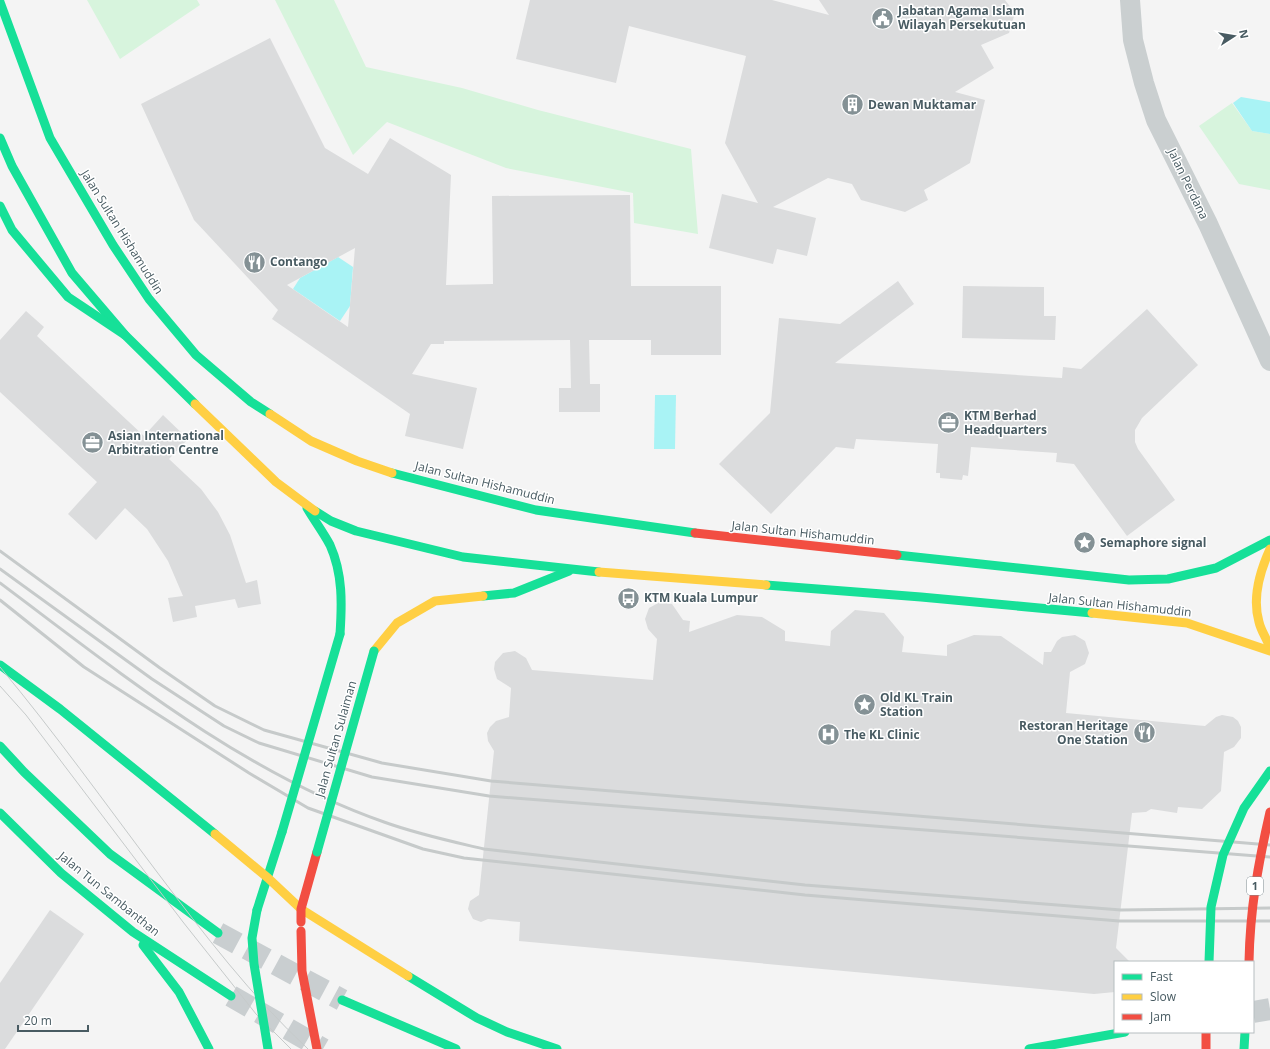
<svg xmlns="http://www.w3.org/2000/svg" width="1270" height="1049" viewBox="0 0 1270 1049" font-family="'Open Sans',sans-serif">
  <rect width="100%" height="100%" fill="#f4f4f4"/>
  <g fill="#d7f4dd">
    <path d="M87 0H197L200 5 120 59Z"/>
    <path d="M275 0H334L366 67 462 88 538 110 691 149 698 234 634 223 633 193 506 168 387 122 353 155Z"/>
    <path d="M1232 103 1252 131 1270 134V190L1239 184 1199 126Z"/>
  </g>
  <g fill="#a9f3f5">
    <path d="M1241 97 1270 102V134L1252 131 1233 103Z"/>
    <path d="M338 257 353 267 350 306 340 321 293 289 300 278Z"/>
    <path d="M655 395H676L675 449H654Z"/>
  </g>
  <g fill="#dbdcdd" fill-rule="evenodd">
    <path d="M530 0H772L829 15 819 0H1005L1015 13 1009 33 981 45 994 68 955 92 985 100 970 163 924 190 928 200 905 212 861 200 852 184 828 178 773 207 816 218 807 256 777 249 773 264 709 248 722 194 758 203 725 143 746 56 629 26 616 83 516 59Z"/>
    <path d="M270 38 325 148 368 174 390 138 451 175 446 285 493 284 492 196 630 195 631 286H721V355H651V340H589L590 384H600V412H559V388H571L570 340 444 341V344H431L412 374 477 388 463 449 405 436 410 414 272 319 278 310 194 220 141 104ZM355 248 348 327 287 285Z"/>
    <path d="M898 281 914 304 835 363 1062 378 1063 367 1081 369 1147 309 1198 365 1142 418 1135 430V442L1138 449 1175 500 1127 536 1074 464 1056 462 1057 453 971 447 968 476 963 475 962 480 940 478V473H936L938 444 856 439 854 449 836 447 771 514 719 464 770 413 779 318 840 324Z"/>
    <path d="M963 286 1044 287V316H1056L1055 340 962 338Z"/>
    <path d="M26 311 44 327 37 336 144 436 163 415 188 439 169 459 201 489 218 512 230 535 246 583 257 580 261 604 238 608 235 599 195 606 197 617 173 622 168 598 183 596 168 561 147 529 125 508 96 540 68 514 97 482 0 392V340Z"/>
    <path d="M660 602 672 604 683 620 690 621 689 632 737 615 762 617 785 631V641L830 646 831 631 855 610 884 613 904 637 902 652 947 656V645L974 635 1001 636 1043 665 1044 652H1051L1057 641 1062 637 1075 635 1085 641 1089 653 1085 664 1070 672 1066 713 1205 726 1216 717 1222 715 1233 717 1238 721 1241 727V738L1234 747 1224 752 1221 791 1202 809 1178 807 1177 813 1151 809 1146 812 1132 813 1116 948 1130 962H1115V992L1094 994 519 941 520 922 488 919 481 922 473 919 468 909 470 901 479 895 494 751 488 741 487 733 490 727 496 721 509 717 511 688 497 679 494 669 495 662 503 653 515 651 526 658 532 670 653 680 657 639 648 629 645 619 649 608Z"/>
    <path d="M50 910 84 934 5 1049H0V983Z"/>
  </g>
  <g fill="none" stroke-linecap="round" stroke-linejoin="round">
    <g stroke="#c9ced0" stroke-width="22" stroke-dasharray="22 11" stroke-linecap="butt">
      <path d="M218 933 342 1000"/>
      <path d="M231 996 323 1049"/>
      <path d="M1253 1012 1270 1009"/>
    </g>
    <path stroke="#cacfd0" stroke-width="20" d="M1130 0 1133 40 1144 83 1156 120 1208 224 1270 361"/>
    <g stroke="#16e098" stroke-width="9">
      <path d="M0 2 50 138 113 245 149 299 196 355 251 402 270 414"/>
      <path d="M0 138 12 166 72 273 125 335 195 404"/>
      <path d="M0 206 12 230 68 297 125 335"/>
      <path d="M392 473 536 510 695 533"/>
      <path d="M307 508C314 520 323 532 330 545 343 574 342 604 340 634"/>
      <path d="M315 511 331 521 356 531 463 557 599 572"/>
      <path d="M897 555 1129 580 1168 579 1216 568 1270 540"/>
      <path d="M766 585 921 597 1092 613"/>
      <path d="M483 596 514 593 569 571"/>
      <path d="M0 665 60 709 215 834"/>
      <path d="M0 746 24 772 110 854 218 933"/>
      <path d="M0 813 61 873 133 932 231 996"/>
      <path d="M257 910 282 832"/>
      <path d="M143 945 179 992 209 1049"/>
      <path d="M408 976 477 1018 507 1032 557 1049"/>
      <path d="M342 1000 456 1049"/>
      <path d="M1029 1049 1125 1032"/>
      <path d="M1244 1049 1245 1032"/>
    </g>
    <g stroke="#ffcf43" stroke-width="9">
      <path d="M195 404 276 482 315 511"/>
      <path d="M270 414 311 441 357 461 392 473"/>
      <path d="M1270 549C1260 571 1252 598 1259 622 1261 631 1267 639 1270 648"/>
      <path d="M599 572 766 585"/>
      <path d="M1092 613 1187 623 1270 651"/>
      <path d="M374 651 397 623 435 601 483 596"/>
      <path d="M215 834 268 878 301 909 408 976"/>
    </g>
    <g stroke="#f24e42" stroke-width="9">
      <path d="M695 533 897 555"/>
      <path d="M301 922V909L317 852"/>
      <path d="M1206 1032V1049"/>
    </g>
    <g stroke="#c6caca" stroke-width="1">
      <path d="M0 667C55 733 105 803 157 872 204 934 251 996 308 1049"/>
      <path d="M0 686 26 715 183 922 256 1014 291 1049"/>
    </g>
    <g stroke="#c6caca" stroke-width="3">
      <path d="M0 551 160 668 215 706 264 730 382 763 491 781 1270 845"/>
      <path d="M0 569 152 679 224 726 259 743 372 777 489 796 1270 857"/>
      <path d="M0 583C119 672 243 773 384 822 417 834 450 841 484 849L805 885 1121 910 1270 908"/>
      <path d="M0 600 84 667 249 773 308 808 423 849 464 858 805 895 1119 921H1270"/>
    </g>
    <g stroke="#16e098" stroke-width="9">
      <path d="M282 832 340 634"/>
      <path d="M317 852 374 651"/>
      <path d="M257 910 252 938 254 964 268 1049"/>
      <path d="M1209 962 1211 907 1223 855 1244 808 1270 771"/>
    </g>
    <g stroke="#f24e42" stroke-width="9">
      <path d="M301 931 302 971 317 1049"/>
      <path d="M1249 962C1250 909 1258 864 1270 812"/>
    </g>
  </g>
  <defs>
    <symbol id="civic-disc" viewBox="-11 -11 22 22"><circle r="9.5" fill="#849195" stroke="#fff"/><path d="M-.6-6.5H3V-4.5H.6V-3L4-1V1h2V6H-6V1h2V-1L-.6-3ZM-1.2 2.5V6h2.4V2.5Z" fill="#fff"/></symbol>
    <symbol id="building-disc" viewBox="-11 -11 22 22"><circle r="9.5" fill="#849195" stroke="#fff"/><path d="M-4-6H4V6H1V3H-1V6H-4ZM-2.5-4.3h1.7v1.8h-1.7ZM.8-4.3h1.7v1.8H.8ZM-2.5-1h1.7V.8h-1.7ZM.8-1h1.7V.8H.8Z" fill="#fff"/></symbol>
    <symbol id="restaurant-disc" viewBox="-11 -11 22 22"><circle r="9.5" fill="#849195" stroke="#fff"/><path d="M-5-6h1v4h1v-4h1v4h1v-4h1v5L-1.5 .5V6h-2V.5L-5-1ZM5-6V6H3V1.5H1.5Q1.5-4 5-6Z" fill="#fff"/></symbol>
    <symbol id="office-disc" viewBox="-11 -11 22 22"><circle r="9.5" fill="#849195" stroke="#fff"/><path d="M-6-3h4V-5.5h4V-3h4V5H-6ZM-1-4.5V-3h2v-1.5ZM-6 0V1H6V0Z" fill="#fff"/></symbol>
    <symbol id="sight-disc" viewBox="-11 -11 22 22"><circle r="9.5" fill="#849195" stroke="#fff"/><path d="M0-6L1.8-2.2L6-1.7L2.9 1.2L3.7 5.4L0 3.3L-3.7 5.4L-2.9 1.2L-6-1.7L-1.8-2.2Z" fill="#fff"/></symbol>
    <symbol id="bus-disc" viewBox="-11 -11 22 22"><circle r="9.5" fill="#849195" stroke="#fff"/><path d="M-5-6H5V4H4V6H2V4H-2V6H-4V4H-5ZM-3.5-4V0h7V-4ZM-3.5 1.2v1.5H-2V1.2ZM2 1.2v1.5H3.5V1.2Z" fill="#fff"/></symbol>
    <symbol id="hospital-disc" viewBox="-11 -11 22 22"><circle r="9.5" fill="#849195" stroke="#fff"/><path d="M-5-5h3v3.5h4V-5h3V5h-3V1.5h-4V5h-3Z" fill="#fff"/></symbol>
  </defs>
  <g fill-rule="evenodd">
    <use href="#civic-disc" x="870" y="6" width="25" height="25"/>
    <use href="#building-disc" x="840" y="92" width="25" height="25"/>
    <use href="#restaurant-disc" x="242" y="250" width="25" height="25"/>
    <use href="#office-disc" x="936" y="410" width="25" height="25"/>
    <use href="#office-disc" x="80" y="430" width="25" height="25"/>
    <use href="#sight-disc" x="1072" y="530" width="25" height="25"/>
    <use href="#bus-disc" x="616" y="586" width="25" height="25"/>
    <use href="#sight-disc" x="852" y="692" width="25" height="25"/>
    <use href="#restaurant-disc" x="1132" y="720" width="25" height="25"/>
    <use href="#hospital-disc" x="816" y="722" width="25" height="25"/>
  </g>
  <g text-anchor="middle" stroke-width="3" stroke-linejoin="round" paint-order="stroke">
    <rect fill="#fff" stroke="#7f8c91" stroke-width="1" x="1247" y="877" width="16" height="18" rx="3"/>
    <g font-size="11" font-weight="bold" fill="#485b62">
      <text x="1255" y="890">1</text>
    </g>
    <g font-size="12" font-weight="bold" fill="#485b62" stroke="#fff" text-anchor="start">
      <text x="898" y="15">Jabatan Agama Islam<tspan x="898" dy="14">Wilayah Persekutuan</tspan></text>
      <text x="868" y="109">Dewan Muktamar</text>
      <text x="270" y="266">Contango</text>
      <text x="964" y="420">KTM Berhad<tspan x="964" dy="14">Headquarters</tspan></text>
      <text x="108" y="440">Asian International<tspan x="108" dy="14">Arbitration Centre</tspan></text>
      <text x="1100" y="547">Semaphore signal</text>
      <text x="644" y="602">KTM Kuala Lumpur</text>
      <text x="880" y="702">Old KL Train<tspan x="880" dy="14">Station</tspan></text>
      <text x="1128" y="730" text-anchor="end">Restoran Heritage<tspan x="1128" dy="14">One Station</tspan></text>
      <text x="844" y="739">The KL Clinic</text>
    </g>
    <g font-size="12" fill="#485b62" stroke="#fff">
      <text transform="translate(1188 184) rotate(64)" y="4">Jalan Perdana</text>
      <text transform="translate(122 232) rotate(58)" y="4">Jalan Sultan Hishamuddin</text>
      <text transform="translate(485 483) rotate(14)" y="4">Jalan Sultan Hishamuddin</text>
      <text transform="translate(803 533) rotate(6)" y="4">Jalan Sultan Hishamuddin</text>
      <text transform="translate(1120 605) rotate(6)" y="4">Jalan Sultan Hishamuddin</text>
      <text transform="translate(336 739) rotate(-74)" y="4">Jalan Sultan Sulaiman</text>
      <text transform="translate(109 894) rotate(39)" y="4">Jalan Tun Sambanthan</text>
    </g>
  </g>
  <rect x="1114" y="961" width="140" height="72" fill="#ffffff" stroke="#b6bdc0"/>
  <rect x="1122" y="974" width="20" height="6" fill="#16e098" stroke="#b6bdc0"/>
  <text x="1150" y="981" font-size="12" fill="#485b62">Fast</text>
  <rect x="1122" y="994" width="20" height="6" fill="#ffcf43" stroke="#b6bdc0"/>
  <text x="1150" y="1001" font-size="12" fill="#485b62">Slow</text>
  <rect x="1122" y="1014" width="20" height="6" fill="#f24e42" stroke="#b6bdc0"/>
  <text x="1150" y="1021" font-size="12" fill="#485b62">Jam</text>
  <g transform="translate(1234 36) rotate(78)" stroke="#ffffff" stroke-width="3" paint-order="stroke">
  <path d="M0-3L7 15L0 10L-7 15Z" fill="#485b62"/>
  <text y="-6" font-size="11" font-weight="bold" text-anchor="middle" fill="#485b62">N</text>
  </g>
  <path d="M18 1025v6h70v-6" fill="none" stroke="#485b62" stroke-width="2"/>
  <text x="24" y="1025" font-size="12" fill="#485b62" stroke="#ffffff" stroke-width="3" paint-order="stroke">20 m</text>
</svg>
